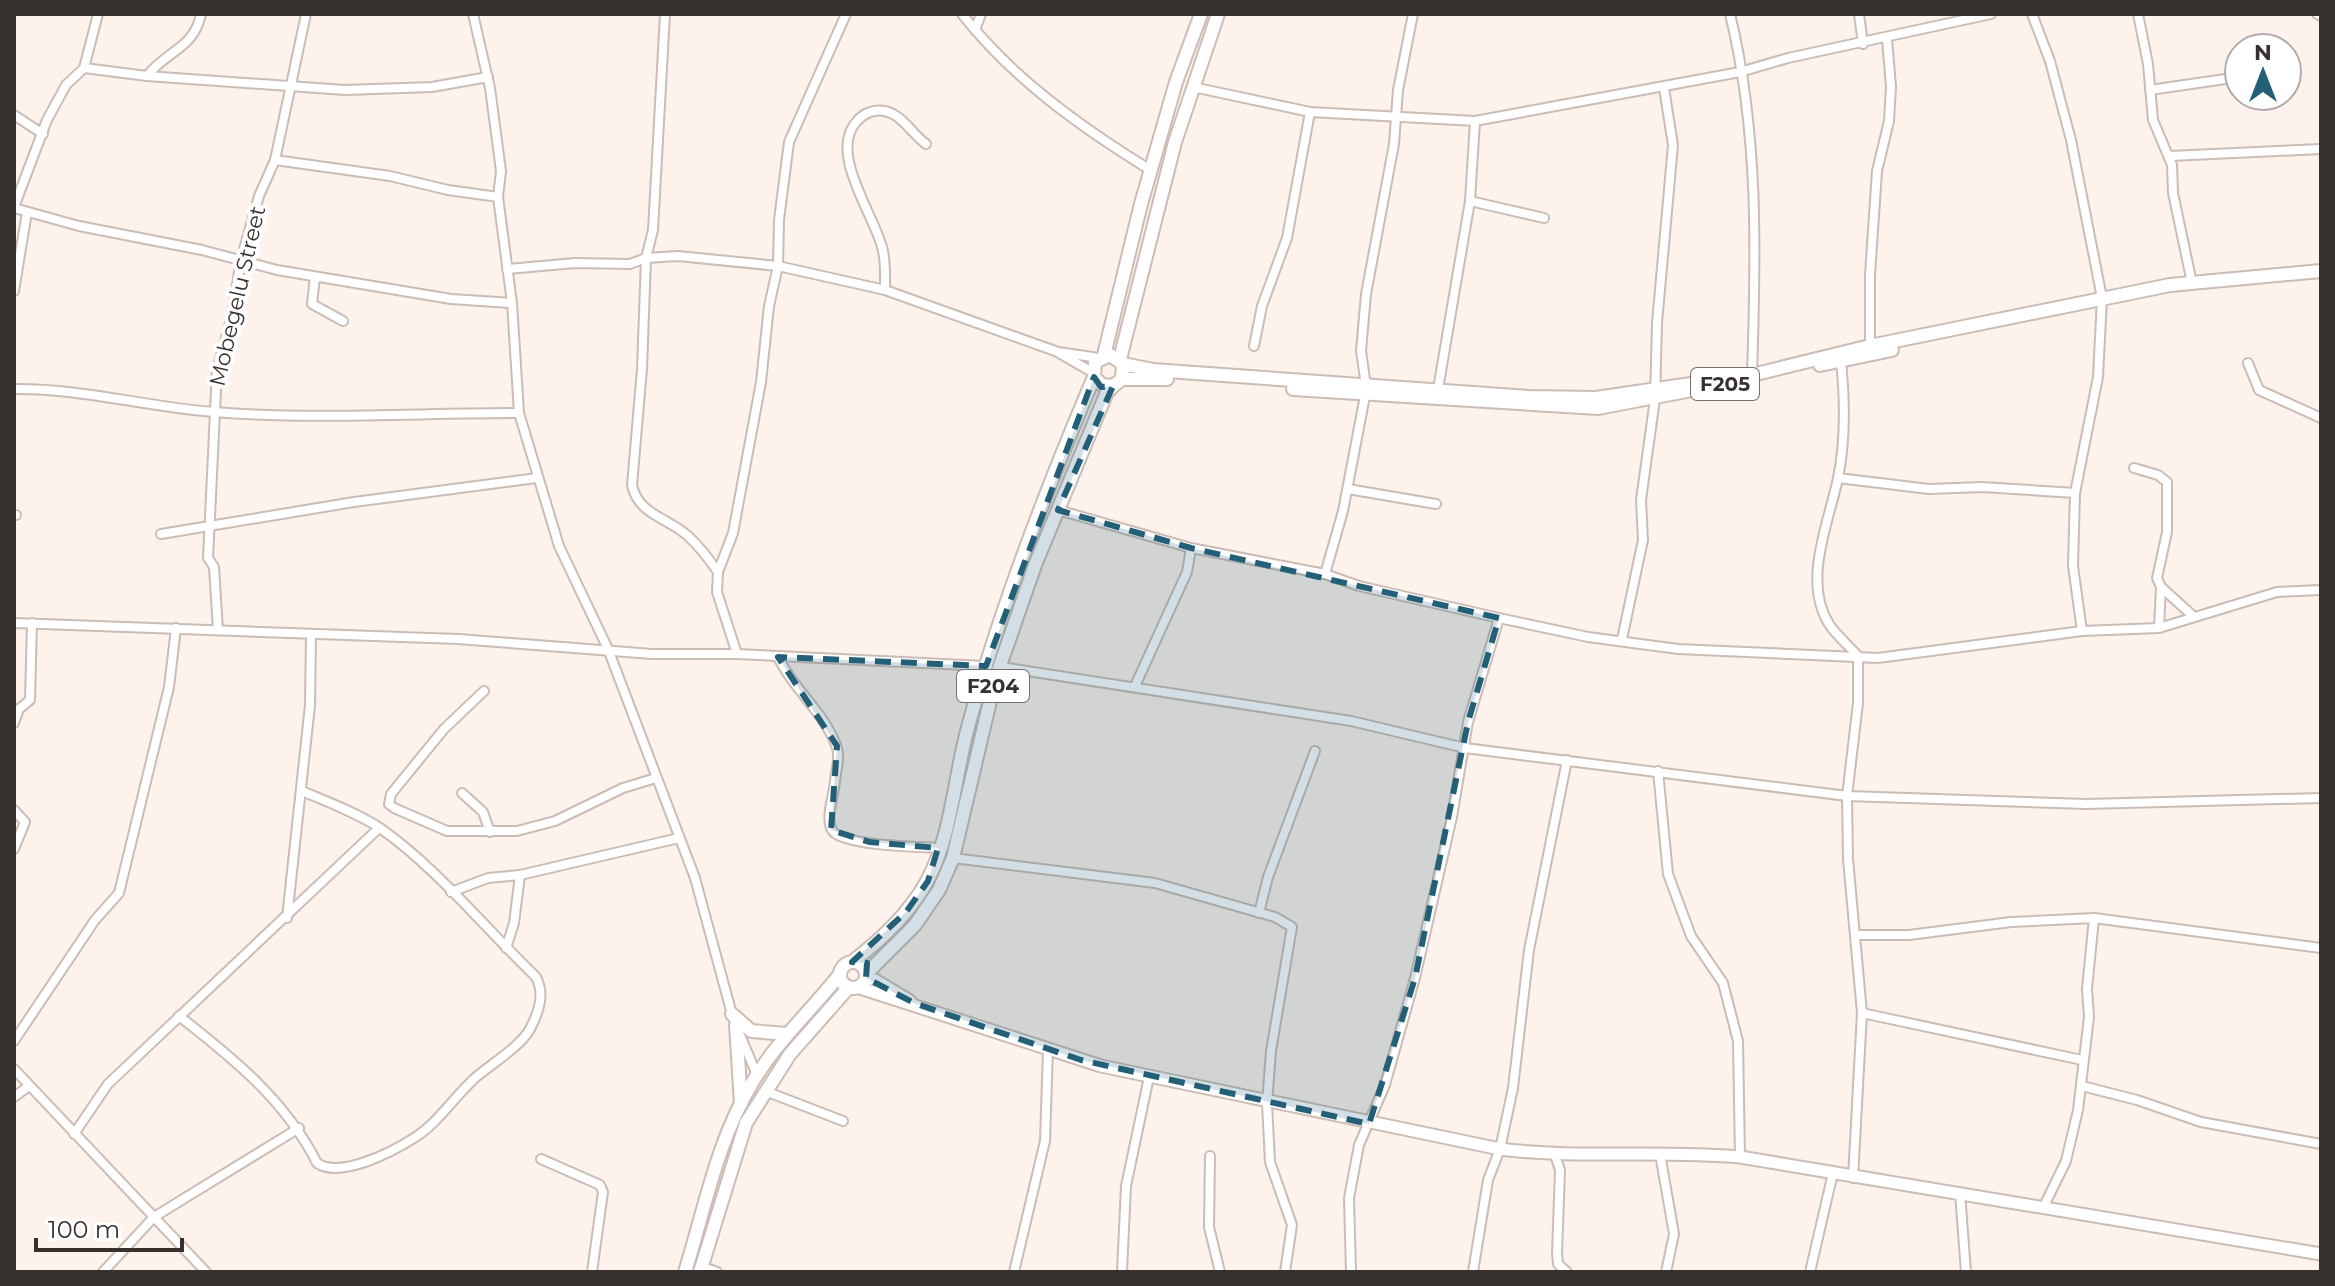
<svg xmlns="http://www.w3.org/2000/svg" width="2335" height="1286" viewBox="0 0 2335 1286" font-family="Montserrat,sans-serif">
  <rect width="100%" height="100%" fill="#fef2ec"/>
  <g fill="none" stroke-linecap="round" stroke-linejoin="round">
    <defs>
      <g id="street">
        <path d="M473 14 490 88 501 171 498 197 512 303 519 413 559 546 608 649 695 878 733 1018"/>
        <path d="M665 14 653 230 646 258 642 369 632 485C638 515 669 518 688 536 700 547 709 559 718 572L717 592 737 654"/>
        <path d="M962 14C1013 79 1082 128 1152 171"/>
        <path d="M1730 14C1759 133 1756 254 1752 375"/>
        <path d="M1859 14 1863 44"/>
        <path d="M2032 14 2050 61 2071 140 2102 298 2098 377 2075 493 2073 566 2082 631"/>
        <path d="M2138 14 2148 64 2153 120 2172 165 2173 193 2192 283"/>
        <path d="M2317 14 2321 16"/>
        <path d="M975 30 981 14"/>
        <path d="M84 68 147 76 345 90 432 87 488 77"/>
        <path d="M147 76C167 50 194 49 201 14"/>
        <path d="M1193 87 1310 112 1475 121 1740 72 1788 58 1991 14"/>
        <path d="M2150 90 2239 77"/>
        <path d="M14 115 43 134"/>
        <path d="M2170 156 2321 149"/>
        <path d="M275 160 390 176 448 190 498 197"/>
        <path d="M1470 201 1544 218"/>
        <path d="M14 207 47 120 66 85 84 68 98 14"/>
        <path d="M14 208 79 226 202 250 277 270 451 299 512 303"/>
        <path d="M507 269 575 263 630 264 646 258 678 256 778 266 885 290 1058 352 1099 358"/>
        <path d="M315 277 312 304 343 321"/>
        <path d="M885 290C885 276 886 260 882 247 873 213 828 152 857 121 863 114 873 109 884 111 902 114 912 134 926 144"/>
        <path d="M14 291 27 212"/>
        <path d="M1254 346 1262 306 1287 238 1310 112"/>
        <path d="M1870 346V275L1877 171 1889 121 1891 87 1887 39"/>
        <path d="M1059 353 1092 372"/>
        <path d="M1841 361C1845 400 1846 439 1838 478 1829 522 1802 581 1829 624 1836 635 1849 646 1858 656V703L1847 796 1848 859 1862 1013 1853 1178"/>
        <path d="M2248 363 2259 390 2321 418"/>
        <path d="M1366 386 1361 351 1366 294 1394 144 1398 90 1413 14"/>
        <path d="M14 389C81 388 147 407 214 412 315 420 417 413 519 413"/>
        <path d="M1438 389 1470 201 1475 121"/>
        <path d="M2134 468 2158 475 2167 482V532L2157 578 2161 587 2193 616"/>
        <path d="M1838 478 1929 489 1982 487 2075 493"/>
        <path d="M1348 489 1436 504"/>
        <path d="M1058 510 1191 548 1325 574 1359 586 1499 618 1588 637 1678 649 1878 658 2082 631 2159 628 2277 592 2321 590"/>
        <path d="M14 515H16"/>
        <path d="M161 534 354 502 537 478"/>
        <path d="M718 572 733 533 761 382 769 306 778 266 779 220 789 142 846 14"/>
        <path d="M1325 574 1343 511 1365 396"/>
        <path d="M14 623 458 639 652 654H737L986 666"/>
        <path d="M2159 628 2161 587"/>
        <path d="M218 630 214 567 208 558 217 370 232 315 241 260 259 196 275 160 306 14"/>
        <path d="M1622 639 1643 540 1641 500 1655 399 1657 323 1673 145 1664 88"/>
        <path d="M778 657C793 689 823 711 836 745 841 757 836 769 835 781 834 795 825 818 832 830 840 846 922 847 940 848"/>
        <path d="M1001 667 1351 721 1465 748 1847 796 2086 804 2321 798"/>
        <path d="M1135 686 1187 572 1191 548"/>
        <path d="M484 691 444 729 391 794 389 804 394 808 447 831H517L555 821 623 788 656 778"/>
        <path d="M14 723 19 709 30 700 32 623"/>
        <path d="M1658 771 1668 874 1691 936 1723 983 1738 1041 1740 1157"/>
        <path d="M462 793 483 812 490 832"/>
        <path d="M14 810 25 822 14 849"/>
        <path d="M953 858 1155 883 1275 917 1292 927 1271 1051 1267 1103 1270 1162 1292 1225 1285 1272"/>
        <path d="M451 892 488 878 520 875 679 838"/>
        <path d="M1259 913 1268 877 1315 751"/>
        <path d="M287 918 310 705 311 635"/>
        <path d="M1857 935H1909L2011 922 2094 918 2321 948"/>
        <path d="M506 948 514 923 520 875"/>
        <path d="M1862 1013 2082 1060"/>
        <path d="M179 1016C233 1058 286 1101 317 1163 340 1179 392 1152 414 1138 437 1124 455 1096 475 1078 491 1064 520 1047 530 1029 539 1012 545 994 536 977 486 929 436 867 380 828 357 813 328 802 302 791"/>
        <path d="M740 1035 757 1075"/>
        <path d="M14 1041 95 920 119 893 169 687 176 628"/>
        <path d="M14 1069 206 1272"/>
        <path d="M2082 1086 2137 1100 2201 1122 2321 1144"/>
        <path d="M765 1091 843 1121"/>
        <path d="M14 1097 29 1086"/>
        <path d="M74 1134 108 1084 379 828"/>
        <path d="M1660 1154 1674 1234 1666 1272"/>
        <path d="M1555 1155 1560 1170 1557 1253 1558 1264 1567 1272"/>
        <path d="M1210 1156 1209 1227 1220 1272"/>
        <path d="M541 1159 600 1185 603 1192 592 1272"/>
        <path d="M1960 1193 1966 1272"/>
        <path d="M2043 1208 2066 1161 2078 1110 2089 1017 2087 989 2094 918"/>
        <path d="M703 1267 717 1272"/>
        <path d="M103 1272 154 1217 299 1128"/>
        <path d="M1014 1272 1045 1141 1048 1049"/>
        <path d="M1122 1272 1126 1186 1149 1077"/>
        <path d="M1351 1272 1349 1198 1359 1145 1385 1085 1415 978 1452 817 1468 722 1499 618"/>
        <path d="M1473 1272 1488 1180 1500 1149 1513 1088 1529 950 1567 760"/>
        <path d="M1810 1272 1833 1173"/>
      </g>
      <g id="secondary">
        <path d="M866 978 875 980 910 1001"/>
        <path d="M857 987 1101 1066 1500 1149C1580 1159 1660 1150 1740 1157L2321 1254"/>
      </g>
      <g id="primary">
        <path d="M1104 355 1141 204 1176 82 1201 14"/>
        <path d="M1120 359 1175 142 1218 14"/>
        <path d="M1123 364 1122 379 1113 386 1102 385 1094 377 1095 362 1110 355 1123 364 1153 370 1529 397 1596 398 1752 375 1870 346 2170 285 2321 271"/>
        <path d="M1820 365 1892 350"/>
        <path d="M1122 379H1167"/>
        <path d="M1293 389 1598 408 1723 384"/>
        <path d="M852 962C881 940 908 915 926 883 951 839 954 780 967 731 999 611 1045 492 1094 377"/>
        <circle cx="853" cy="975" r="13"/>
        <path d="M866 974 915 925 939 890 953 858 995 680 1035 565 1107 392 1113 386"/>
        <path d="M732 1014 751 1031 787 1034"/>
        <path d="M736 1025 741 1104"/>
        <path d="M685 1272C705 1208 717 1141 752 1083 776 1042 811 1011 840 974"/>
        <path d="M700 1272 746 1123 790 1054 849 987"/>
      </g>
    </defs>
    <use href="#street" stroke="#cbbcb5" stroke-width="12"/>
    <use href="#secondary" stroke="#cbbcb5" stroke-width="15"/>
    <use href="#primary" stroke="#cbbcb5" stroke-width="16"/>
    <use href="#street" stroke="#fff" stroke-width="8"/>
    <use href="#secondary" stroke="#fff" stroke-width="11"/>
    <use href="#primary" stroke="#fff" stroke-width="12"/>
  </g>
  <path fill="#235f77" fill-opacity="0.2" stroke="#235f77" stroke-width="6" stroke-dasharray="16 10" stroke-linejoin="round" d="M1094 377 1101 387 1113 386 1058 510 1191 548 1499 618 1468 722 1415 978 1369 1124 1081 1060 914 1003 866 978 867 963 852 962 906 912 928 881 938 848 869 842 831 830 837 746 778 657 986 666Z"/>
  <g text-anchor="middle" stroke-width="8" stroke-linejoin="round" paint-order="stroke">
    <g fill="#fff" stroke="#726f6d" stroke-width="2">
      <rect x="1691" y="368" width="68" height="32" rx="6"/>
      <rect x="957" y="670" width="72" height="32" rx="6"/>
    </g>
    <g font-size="20" font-weight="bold" fill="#36312e">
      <text x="1725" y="391">F205</text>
      <text x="993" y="693">F204</text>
    </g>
    <g font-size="22" fill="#36312e" stroke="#fff">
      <text transform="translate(237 296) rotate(-77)" y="8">Mobegelu Street</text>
    </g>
  </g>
  <rect width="2335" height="1286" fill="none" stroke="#36312e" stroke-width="32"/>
  <g transform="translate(2263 72)"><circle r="38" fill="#ffffff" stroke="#afadab" stroke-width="2"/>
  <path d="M0-6L14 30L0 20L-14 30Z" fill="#235f77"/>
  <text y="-12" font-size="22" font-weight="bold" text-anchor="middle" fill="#36312e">N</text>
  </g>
  <path d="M36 1238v12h146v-12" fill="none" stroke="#36312e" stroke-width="4"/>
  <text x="48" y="1238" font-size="24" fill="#36312e" stroke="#ffffff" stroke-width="6" paint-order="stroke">100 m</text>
</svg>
